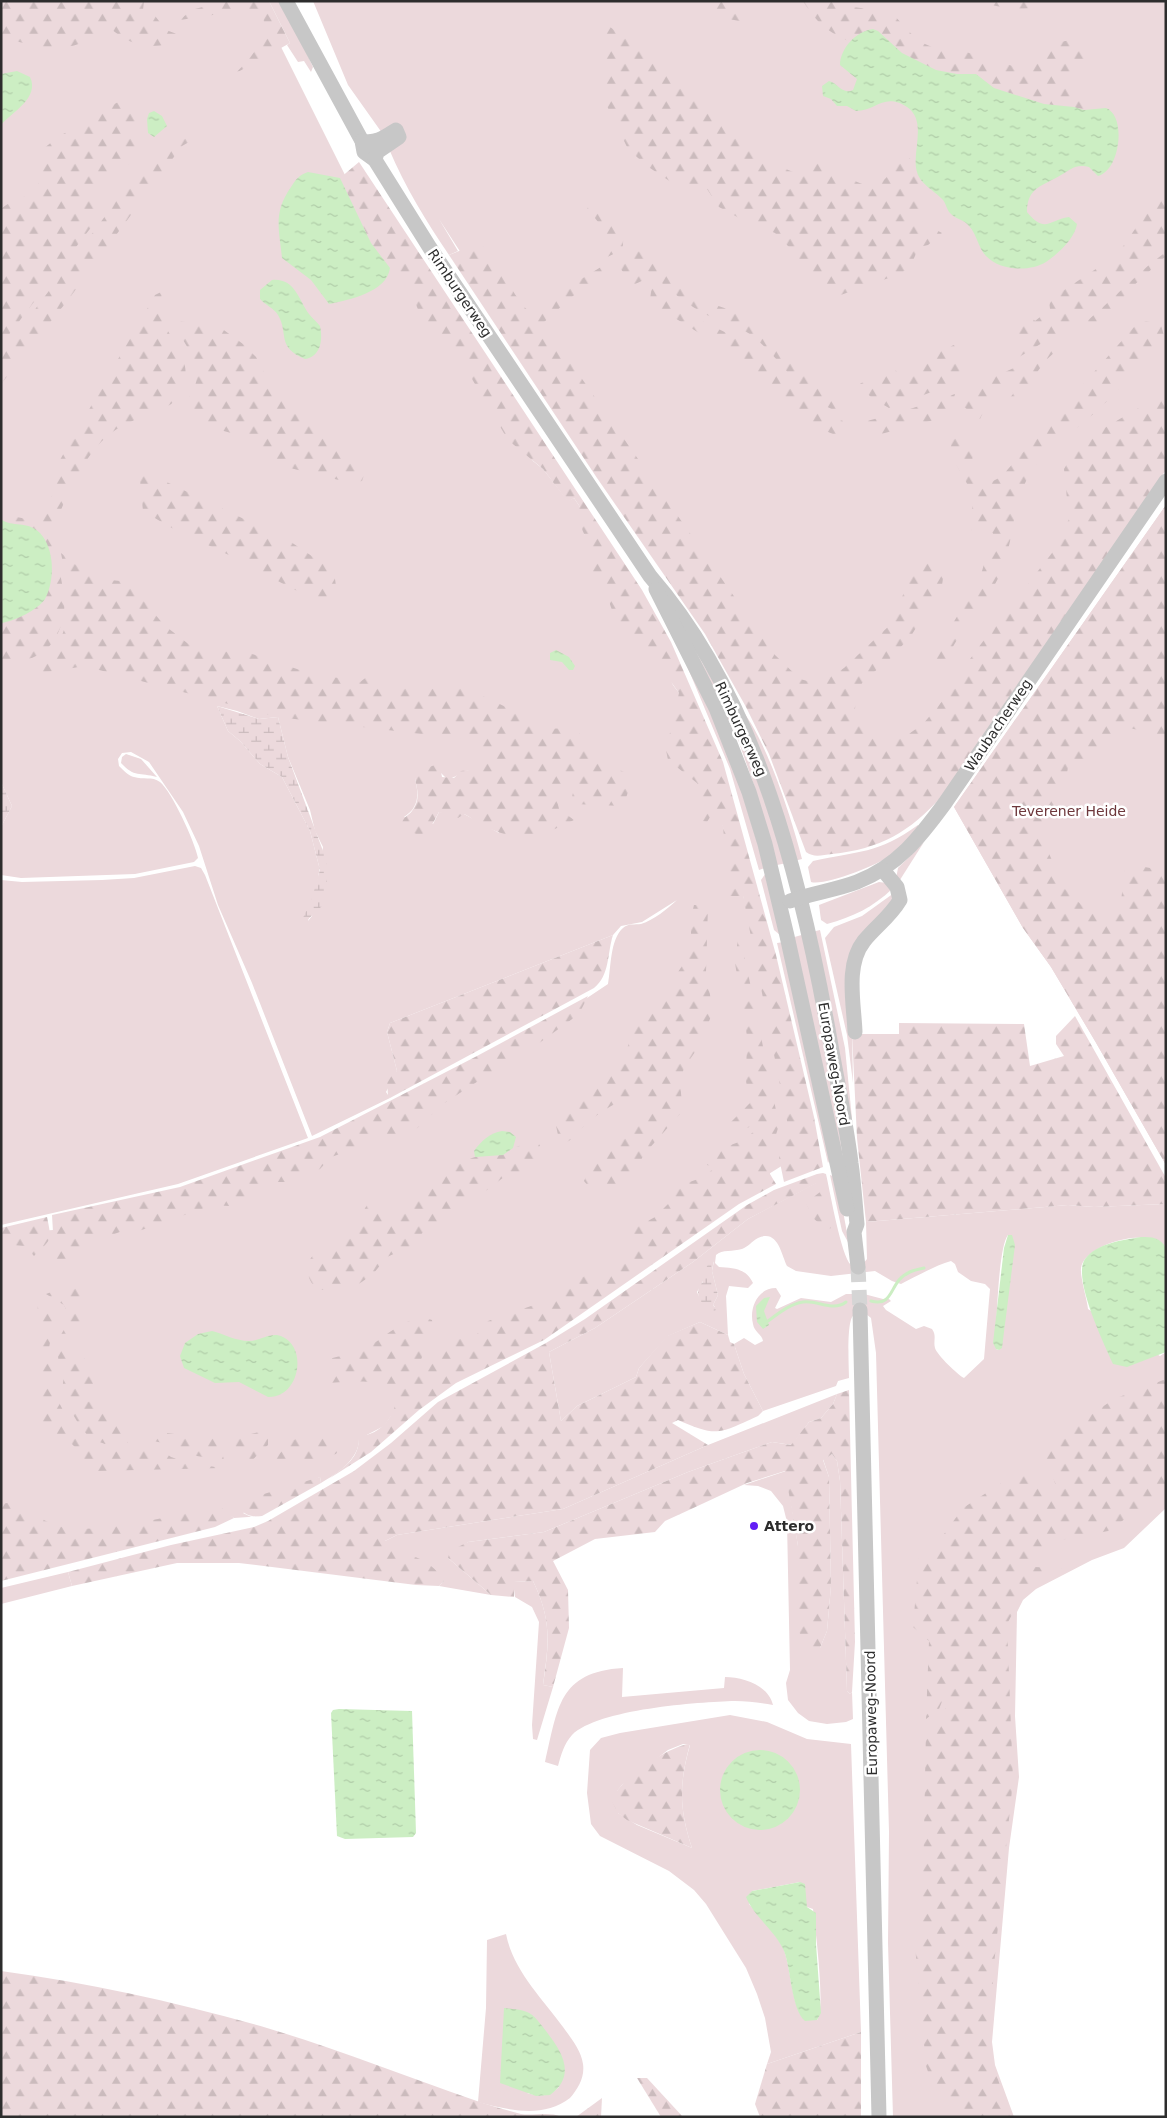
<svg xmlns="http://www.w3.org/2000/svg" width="1167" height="2118" viewBox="0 0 1167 2118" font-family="'DejaVu Sans',sans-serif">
  <defs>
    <pattern id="forest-firs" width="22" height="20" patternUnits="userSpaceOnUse" patternTransform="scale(1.25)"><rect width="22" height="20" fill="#ecd9dc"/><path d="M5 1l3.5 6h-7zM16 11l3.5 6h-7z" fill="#cbbbbd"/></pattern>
    <pattern id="wetland-marsh" width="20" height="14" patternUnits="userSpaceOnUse" patternTransform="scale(1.25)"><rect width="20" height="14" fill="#ecd9dc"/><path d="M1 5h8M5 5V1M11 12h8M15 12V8" fill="none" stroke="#cbbbbd"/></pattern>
    <pattern id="water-ripples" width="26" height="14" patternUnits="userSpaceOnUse" patternTransform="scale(1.25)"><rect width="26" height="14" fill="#cceec3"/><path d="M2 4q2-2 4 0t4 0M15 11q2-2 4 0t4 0" fill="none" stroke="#b0cca8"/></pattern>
  </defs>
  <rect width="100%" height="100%" fill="#fff"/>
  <g fill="#ecd9dc" fill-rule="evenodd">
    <path d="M1 1H258L354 193 533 461 543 469 568 501 574 498 580 507 584 534 640 613 673 685 679 693 699 743 815 1145 729 1199 507 1356 391 1416 384 1426 359 1439C359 1459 338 1473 321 1483L320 1477 243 1513 251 1517 262 1516 234 1518 231 1516 1 1569V1234L53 1230 168 1202 320 1147 587 998 608 984C611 968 610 939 623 928 628 923 635 925 641 924 654 920 667 909 677 900L642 922 621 926 613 935 390 1023 387 1032 397 1071 386 1092 390 1098 312 1136 252 983 218 905 199 846 183 812 149 762 131 752 122 753 118 759 119 766C123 770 129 776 134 777 143 780 152 776 160 782 172 792 195 842 198 858L194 862 135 874 21 878 1 875V827L12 806 1 782ZM217 706 237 711 259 719 278 717 288 757 310 810 315 831 323 847 312 916 308 921 320 870 310 831 282 777 260 764 240 741 228 731ZM440 766V772L447 779C456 778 460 772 469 770L499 833 464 814 439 812 433 824 404 817C419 808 419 794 415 779Z"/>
    <path d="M269 1H282L313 67 311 72 304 61 298 62 287 45 290 43Z"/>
    <path d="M313 1H1166V458L925 802 682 578 538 372 439 219 458 251 449 255C426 221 405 187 389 149L392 147 348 85Z"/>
    <path d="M1166 505V1165L1095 1041 1051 967 1023 928 954 807Z"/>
    <path d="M670 607 736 721 787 863 777 865 754 785 737 737Z"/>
    <path d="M687 666 692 667 733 762 765 868 759 870 730 769Z"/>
    <path d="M738 705C766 737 791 817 802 859L794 861Z"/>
    <path d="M126 754 141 759 157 777C139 772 135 778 121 763L122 757Z"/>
    <path d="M918 825 919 828C910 837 901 848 891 855 878 865 825 886 811 882L808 867 813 861C858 851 878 854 918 825Z"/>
    <path d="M924 842 898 883 896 879 898 868Z"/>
    <path d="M195 866 201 868 205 875 308 1138 178 1184 1 1225V880L22 882 102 880 134 878Z"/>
    <path d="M766 873 780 935 774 930 761 880Z"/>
    <path d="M879 882 887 883 892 889C873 907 853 917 827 924L821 920 819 905Z"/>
    <path d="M894 893 895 898 861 938 852 1034 853 1083 847 1035 825 938 834 927 862 916Z"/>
    <path d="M820 930 845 1048 855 1149 812 932Z"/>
    <path d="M805 934 826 1032 843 1160 791 938Z"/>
    <path d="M784 942 832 1156 828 1163 777 943Z"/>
    <path d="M823 1173 826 1174C830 1191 841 1256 851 1265H862L867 1259 866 1222 1068 1205 1094 1207 1166 1204V1248C1154 1225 1084 1243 1081 1268 1080 1277 1087 1299 1088 1309L1160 1356 1166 1352V1508L1124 1548 1092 1560 1036 1589 1023 1600 1017 1612 1015 1716 1019 1777 1009 1848 992 2042 995 2065 1014 2117H893L888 1943 889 1832 876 1353 871 1318 866 1314C863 1314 857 1314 854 1315 846 1319 849 1368 849 1378L838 1381 836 1386 763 1411 744 1374 734 1344 744 1338 755 1345 763 1341C762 1334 754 1332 753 1324 749 1309 757 1288 776 1288L781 1296 775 1308 777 1309 801 1298 831 1302 846 1294H864L883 1299 888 1298 891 1301 883 1306 886 1310 916 1329 924 1326 932 1329C937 1336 933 1341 935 1348 937 1355 958 1375 964 1378L984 1359 990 1289 985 1284 971 1281 958 1272 955 1264 951 1261C936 1265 915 1277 901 1284L892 1281 875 1271 831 1276 796 1271 787 1266C781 1254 778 1229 758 1238 752 1241 748 1247 742 1249 733 1252 722 1249 716 1255L715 1263 719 1267C733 1268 746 1268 753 1283L748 1288 729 1286 726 1296 728 1335 700 1322 668 1336 639 1368 636 1377 577 1406 561 1421 549 1352 595 1328 693 1262 748 1219 816 1183 817 1174ZM1008 1235H1012L999 1350 996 1349C996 1329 998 1247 1008 1235ZM714 1261 712 1271 718 1295 713 1305 715 1307 702 1303 697 1292Z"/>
    <path d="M830 1175 837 1178 849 1244 842 1231Z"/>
    <path d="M837 1394 833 1404 821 1418 809 1422 792 1445 772 1442 688 1472 544 1532 468 1542 448 1558 491 1595 439 1586 444 1581 385 1548V1541L397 1535 563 1509 708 1445Z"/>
    <path d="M832 1454 837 1461 840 1481 847 1691 850 1694 852 1692 853 1719 846 1722 827 1724 809 1721 798 1713 788 1700 786 1683 790 1670 787 1522 783 1506 771 1491 758 1486 744 1485 786 1471 798 1546 799 1582 820 1648 827 1631 831 1586 829 1477 823 1459Z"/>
    <path d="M68 1572 72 1586 1 1604V1588Z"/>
    <path d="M533 1581C552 1620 549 1644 543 1685L553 1687 537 1740 533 1739 532 1725 539 1622 532 1607 515 1597 513 1582Z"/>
    <path d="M623 1668 622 1697 724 1688 725 1677C743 1677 768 1685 773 1705 761 1703 748 1701 735 1701 698 1702 598 1709 572 1735 564 1744 561 1755 558 1766L545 1762C558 1708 558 1672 623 1668Z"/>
    <path d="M730 1715 767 1722 807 1739 851 1744 861 2032 767 2064 771 2052 765 2018 757 1994 746 1968 706 1904 694 1890 669 1871 600 1836 591 1824 587 1793 590 1750 601 1738 620 1733ZM683 1744 690 1745C679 1784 679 1808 692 1848L637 1825 618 1813 617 1791 622 1785 668 1750ZM800 1882 807 1907 813 1909C815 1926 826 2011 817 2020H805C792 2009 791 1968 784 1950 776 1933 761 1918 749 1904L752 1891Z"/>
    <path d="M506 1934C513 1970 542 1998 563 2027 571 2038 581 2050 583 2064 585 2077 578 2089 570 2098 544 2118 511 2111 478 2102L486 2008 487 1940ZM559 2087C549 2097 540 2097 527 2093Z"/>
  </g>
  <g fill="url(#forest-firs)">
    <path d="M1 1H91L95 4 96 1H144L143 10 152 12 166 30 185 37C156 52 132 48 109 27 67 57 49 50 1 37Z"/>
    <path d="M226 1H269L290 43 236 73C249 59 275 33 260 13L252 9 180 20 191 10Z"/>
    <path d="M700 1H733L752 19 751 23 717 17Z"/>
    <path d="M803 1H842L853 7 891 12 918 41 932 47 956 49 1020 68 1029 63 1047 44 1078 39C1085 46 1092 54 1089 64L1059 76 1092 110 1044 104 994 88 976 74H957L936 70 909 58 892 45 858 35 851 42C826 31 818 24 803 1Z"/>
    <path d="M980 1H1051C1033 13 999 9 980 1Z"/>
    <path d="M610 27 656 58 744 144 764 153 776 165 798 174 806 164 819 159 831 163 840 175 872 188 886 178 897 159 908 157 916 164 917 174 922 180 923 223 942 233 928 245 919 247 910 267 900 274 835 297 825 298 793 251 775 233 739 218 719 207 705 186 671 182 647 166 628 149 604 100 606 56 602 32Z"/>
    <path d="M118 102H133L139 157C125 169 106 174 93 188L99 217 1 345V209C12 200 16 200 28 195 43 190 41 163 43 149L58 137Z"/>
    <path d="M187 137 189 142 182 146 68 300 1 384V351L9 344 109 211 115 198 162 154Z"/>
    <path d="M359 162 642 590 671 642 723 762 776 955 814 1117 823 1167 784 1182 779 1158 788 1126 743 896H730L723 827 715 809 707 822 702 821 697 783 668 760 666 750 679 693 654 658 646 643 622 627 614 616 603 584 593 574 592 554 582 529 573 511 580 507 574 498 568 502 543 469 508 440 449 340 428 334 406 280 389 272 390 270 371 243 340 178Z"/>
    <path d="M1158 196 1166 198V243L1136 265 1101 301 1073 324 1016 359 1019 349 1015 339 1017 311 1025 309 1035 321 1050 309 1049 300 1117 255Z"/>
    <path d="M596 204C616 214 627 228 622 250L603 259 602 227 587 208Z"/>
    <path d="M479 243C484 247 489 252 493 257 504 272 520 312 538 316L539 311 545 309 578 281 614 259 622 260 646 279 633 285 620 268 573 296 543 323 775 655 800 679 811 682 824 681 844 668 889 626 916 566 928 560 939 563 944 572 942 585 911 636 887 662 866 678 857 690 855 709 862 723 871 732 880 737 903 738 923 724 949 693 962 670 981 644 1052 553 1069 519 1064 469 1075 451 1094 434 1166 392V470L942 796C910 832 880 849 832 854 822 855 814 858 806 852L769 754 746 707 705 634 597 478 449 255Z"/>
    <path d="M638 251C661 259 676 280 695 294 715 309 743 310 761 326 786 349 802 384 836 395L837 411C802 399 783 361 755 338 743 327 718 321 703 313 676 298 654 275 630 256Z"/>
    <path d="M1166 252V256L1131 288 1110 314 1091 328 1081 326C1111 302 1135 274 1166 252Z"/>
    <path d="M652 284 666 297 698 319 743 341 822 413 843 421 840 437 814 426 795 413 782 403 746 362 657 307 650 300Z"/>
    <path d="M163 291C150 333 195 346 184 386 178 411 141 415 122 426 90 443 72 484 58 517 42 557 84 598 52 643 38 660 22 662 1 661V623L35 608 20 524 3 521 1 514 32 520 42 517 56 487 49 479 155 295Z"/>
    <path d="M173 320 221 328 243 344 256 357 272 388 286 406 359 468 364 475 362 481 351 483 282 466 242 436 202 425 182 406C214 370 187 354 173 320Z"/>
    <path d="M1146 321 1161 325 1164 336C1140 367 1114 397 1084 422 1068 435 1049 448 1036 465 1011 497 1016 536 1001 572 986 607 955 632 943 669L938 671 934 655 980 578 993 533 972 531C970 520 973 509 972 499 968 472 941 459 955 429L975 446 971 467 977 483 985 485 1001 477 1134 327Z"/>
    <path d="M1058 342 1056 351 1045 361 1002 422 995 425 997 414 1013 394 1012 386C993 388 988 403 980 419L964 407 968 389 1018 366Z"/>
    <path d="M954 345 961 363 958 382 889 408 872 398 858 385 892 365 899 375 927 363 929 355Z"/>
    <path d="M955 394 949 416 881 434C872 432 869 430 867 421L901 412Z"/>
    <path d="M145 474 152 475 288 540 328 567 335 579 336 586 324 602H315L308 593 295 590 274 579 256 575 244 558 233 557 170 527 143 511 140 481 141 476Z"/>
    <path d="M1166 505V750L1147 732 1125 727 1094 763H1069L1064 787 1041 836 1065 889 1090 913H1108L1121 901 1125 869 1134 865 1166 871V1165L1095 1041 1051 967 1023 928 954 807Z"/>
    <path d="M61 553 85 572 101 579 120 581 133 588 164 625 191 646 211 651 246 652 306 672 360 682 368 676 375 677 389 686 439 689 462 686 527 717 544 729 571 728 586 738 593 753 557 800 559 809 574 820C536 839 520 843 481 825 475 822 471 817 464 814L458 818 439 812 428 832 419 835 408 831 402 823C404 816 408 816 412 811 420 801 418 791 415 779L420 770 435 765 440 766 442 777 454 778 461 771 469 770 484 753 481 744 463 739 278 717 84 666 56 671 32 673 26 666C79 650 69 595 61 553Z"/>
    <path d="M598 760 624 772 631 784 623 806 574 804C566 790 589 770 598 760Z"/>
    <path d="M694 905H708L706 972 713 1012 697 1049 684 1068 680 1082 682 1104 680 1114 646 1152 628 1180 608 1187 588 1186 584 1181C598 1148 641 1132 651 1101L642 1092C621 1099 600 1111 584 1126 578 1132 574 1138 567 1142L558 1135 555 1121 565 1108 605 1078 626 1052 637 1017 672 994 674 978 688 957 691 948V917Z"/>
    <path d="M739 929 779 1125 769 1157 770 1174 776 1184 739 1204 544 1340 456 1383 419 1410 371 1452 330 1478C347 1464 359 1459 359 1436 382 1435 395 1415 398 1394 381 1377 351 1382 328 1383V1359C340 1356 355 1354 366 1348 386 1338 408 1311 432 1320L433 1327 415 1376 453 1338 467 1340 480 1332 488 1321 560 1296 574 1281 589 1274 602 1277 616 1275 624 1262 625 1253 632 1245V1235L637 1227 655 1217 669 1203 678 1186 704 1177 715 1167 707 1165C715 1149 728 1147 743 1140 748 1137 754 1131 759 1127L756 1124 736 1133 728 1131 730 1123 750 1103 746 1081 747 1036 735 963Z"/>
    <path d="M613 935C607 954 610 975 594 988L390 1098 388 1097 387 1080 397 1071 387 1032 390 1023Z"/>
    <path d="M588 996 579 1014 516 1060 489 1074 443 1104 411 1134 370 1136 366 1145 359 1152H346L331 1157 320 1169 290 1182H274L254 1195 250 1202 229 1206 213 1205 133 1233 125 1230 109 1236 87 1235C82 1260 68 1263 45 1259L54 1249 52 1215 180 1187 320 1137 477 1056Z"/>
    <path d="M1075 1016 1166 1178V1204L1094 1207 1068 1205 866 1222 857 1138 852 1034H899V1023L1024 1024 1030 1066 1064 1056 1056 1044V1036Z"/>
    <path d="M532 1141 540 1145 536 1157 529 1166 520 1173 504 1177 443 1223 433 1222 409 1247 387 1257 373 1274 356 1286 351 1288 318 1290C304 1278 303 1259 321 1249 328 1246 337 1245 343 1240 354 1230 359 1218 367 1205L377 1202 386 1210H399C419 1189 445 1169 472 1158 481 1154 494 1155 503 1155L508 1150Z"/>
    <path d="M817 1174V1183L748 1219 693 1262 595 1328 549 1352 561 1421 577 1406 636 1377 639 1368 667 1336 700 1322 728 1335 730 1342 734 1344 744 1374 763 1411 758 1416C720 1433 718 1438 678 1420L672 1423 708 1445 563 1509 397 1535 385 1541 386 1548C411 1556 428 1556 444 1581L439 1586 416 1585 239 1563H177L72 1586 68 1572 171 1545 254 1527 268 1521 354 1471 391 1443 438 1402 546 1343 585 1319 747 1205 774 1190Z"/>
    <path d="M820 1192H823L831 1228 827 1230 813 1218 806 1203Z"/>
    <path d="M47 1217C52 1242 52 1238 34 1256L25 1246 1 1244V1228Z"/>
    <path d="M83 1280 80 1329C69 1332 63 1335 62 1347L70 1351 82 1352 94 1386 82 1390 80 1397 85 1402 101 1400 117 1421 128 1443 105 1444 91 1439 81 1428 68 1406 62 1392 64 1374 59 1365 57 1348 58 1340 70 1319 64 1305 46 1294Z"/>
    <path d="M37 1299 57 1310 61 1319 51 1337 49 1348 55 1384 54 1393 75 1433 86 1446 104 1452 160 1449 171 1457 186 1462 221 1468 95 1471C82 1461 81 1452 71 1443 63 1437 50 1436 41 1430L42 1370Z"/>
    <path d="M1166 1379V1490L1108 1531 1045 1543 1033 1567 1062 1568 1024 1592 1007 1624 1013 1780 994 1965 989 2051 1010 2117H967L934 2089 926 2066 915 1946 922 1929 926 1729 940 1722 947 1705 943 1699 939 1709 926 1719 929 1641 913 1627 919 1556 933 1549 963 1508 1023 1469 1061 1499 1043 1451 1067 1431 1114 1399Z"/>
    <path d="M849 1390 855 1642 852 1692 850 1694 847 1691 840 1481 837 1461 832 1454 823 1460 829 1477 831 1586 827 1631 820 1648 812 1649 802 1641 798 1627V1546L785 1471 747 1483 689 1510 665 1521 655 1532 595 1539 553 1561 568 1590 569 1628 553 1687 543 1685C549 1644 552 1620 533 1581L514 1582V1597L491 1595 448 1558 450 1551 468 1542 544 1532 688 1472 772 1442 791 1445 809 1422 821 1418 833 1404 837 1394Z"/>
    <path d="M259 1432 268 1435V1445L247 1465 243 1464 236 1452 235 1443 239 1437Z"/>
    <path d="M167 1433 197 1437 210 1434 219 1441 224 1460C212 1458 200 1457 188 1454 173 1450 165 1440 148 1441L155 1436Z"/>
    <path d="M310 1435H328L337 1438 341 1446 336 1454 271 1468 270 1463 293 1440Z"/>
    <path d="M320 1477 321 1483 262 1516C251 1517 245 1516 239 1507L244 1500Z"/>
    <path d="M13 1502C30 1512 48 1525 68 1528 112 1533 174 1514 219 1506L234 1518 215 1527 1 1581V1504Z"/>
    <path d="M690 1744C679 1784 679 1809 692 1848L627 1820 618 1813 612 1801C616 1781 670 1745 690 1744Z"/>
    <path d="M1 1971C91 1983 180 2003 267 2028 337 2049 405 2076 474 2100 489 2105 505 2110 521 2114 534 2116 550 2111 561 2117H1Z"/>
    <path d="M861 2032V2117H760L755 2104 767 2064Z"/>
    <path d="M637 2078H647L683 2117H661Z"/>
    <path d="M602 2098 601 2117H576Z"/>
  </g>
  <g fill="url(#wetland-marsh)">
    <path d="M217 706 259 719 278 717 288 757 326 859 327 890 322 906 298 929 312 898 320 870 310 831 282 777 260 764 240 741 228 731Z"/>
    <path d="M1 782 12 806 1 827Z"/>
    <path d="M714 1259 712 1271 718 1295 713 1305 716 1310 714 1311C701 1310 692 1290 703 1282L702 1277 710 1260Z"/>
  </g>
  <g fill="url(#water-ripples)">
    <path d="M873 29 878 31 902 53 936 70 957 74H976L994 88 1044 104 1074 107 1084 110 1106 108C1127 116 1120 171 1098 176L1089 167C1075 164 1072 169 1061 175 1043 186 1027 187 1027 212 1045 234 1049 220 1069 217L1077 224C1075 238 1058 254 1046 262 1030 272 1000 271 986 256 978 248 977 234 969 226 965 220 955 219 950 213 947 210 946 204 943 200 935 191 920 184 917 172 911 153 928 121 907 107 884 92 876 111 856 111L847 106H837L831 99 823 96 822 86 829 81C838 83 842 95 853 90L857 79 840 65C840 49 856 31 873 29Z"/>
    <path d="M17 71 30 77C40 98 12 112 1 125V74Z"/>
    <path d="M154 111 162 116 167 126 154 137 148 133 147 119 149 113Z"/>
    <path d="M308 172 340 178 371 243 390 268C387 292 349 300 329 304L311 280 282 258C279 228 273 213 291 187 296 179 299 175 308 172Z"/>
    <path d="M272 280C295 278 298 299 309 314 312 318 317 322 320 326 323 339 321 357 305 359 276 347 289 334 278 315 274 308 265 305 260 299V290Z"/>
    <path d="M1 519C12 528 27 520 40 533 55 549 55 581 45 599 38 610 14 621 2 623Z"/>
    <path d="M556 650 569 657 575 666 573 670H569L562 662 550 660V653Z"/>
    <path d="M502 1131 510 1132 516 1137 513 1148 503 1155 475 1157 474 1151C481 1141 490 1133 502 1131Z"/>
    <path d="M1008 1235H1012L1015 1245 1002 1348 999 1350 996 1349 993 1343 1004 1248Z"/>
    <path d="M1141 1237C1152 1237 1160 1237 1166 1248V1352L1127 1367 1113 1364C1104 1344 1072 1278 1085 1259 1097 1243 1123 1240 1141 1237Z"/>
    <path d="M770 1297 764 1311 769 1325 763 1329 757 1322 756 1306 764 1298Z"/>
    <path d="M212 1331C224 1334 236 1341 249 1341 261 1341 271 1331 283 1337 308 1349 299 1398 268 1397L239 1382 215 1383 184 1368 180 1356 185 1343 198 1334Z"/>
    <path d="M339 1709 412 1711 416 1833 413 1837 345 1839 337 1836 331 1713 333 1710Z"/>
    <circle cx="760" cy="1790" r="40"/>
    <path d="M800 1882 805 1884 807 1907 816 1913V1944L821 2013 817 2020 805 2021C791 2009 791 1968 784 1951 775 1930 754 1917 746 1897L752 1891Z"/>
    <path d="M504 2008C511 2009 520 2009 527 2012 534 2014 541 2025 546 2031 562 2052 577 2075 550 2095L536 2096 500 2083Z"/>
  </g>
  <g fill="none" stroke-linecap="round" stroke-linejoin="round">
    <g stroke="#cceec3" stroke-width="3">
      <path d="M871 1301C890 1306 890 1291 899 1280 906 1272 914 1270 924 1268"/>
      <path d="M768 1321C779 1313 790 1304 803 1302 818 1300 833 1312 846 1302"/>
    </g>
    <path stroke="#d5d5d5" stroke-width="15" stroke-dasharray="15 8" stroke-linecap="butt" d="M858 1267 860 1310"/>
    <g stroke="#c7c7c7" stroke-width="15">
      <path d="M286 1 362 141 364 152 375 160 430 248 650 576C758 700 802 883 830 1040 837 1081 846 1122 851 1163 854 1183 855 1204 857 1224L854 1232 858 1267"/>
      <path d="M362 141C376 144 385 137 396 130L399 137 377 152 375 160"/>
      <path d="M656 589 716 708 749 792 765 844 787 936 847 1209"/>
      <path d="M790 901C812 893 836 890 857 882 898 866 920 837 945 803L1166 481"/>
      <path d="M855 1032C854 1004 845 965 864 941 876 926 890 917 900 900L897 887 883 870"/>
      <path d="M860 1310 879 2117"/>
    </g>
  </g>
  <circle fill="#621ef5" stroke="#fff" stroke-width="2" cx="754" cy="1526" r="5"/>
  <g text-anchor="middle" stroke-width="5" stroke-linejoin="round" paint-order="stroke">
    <g font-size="14" fill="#2d2d2d" stroke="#fff">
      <text transform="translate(460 293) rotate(56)" y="5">Rimburgerweg</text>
      <text transform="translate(998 725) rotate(-56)" y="5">Waubacherweg</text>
      <text transform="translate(741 729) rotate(65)" y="5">Rimburgerweg</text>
      <text transform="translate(834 1064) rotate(80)" y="5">Europaweg-Noord</text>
      <text transform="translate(871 1713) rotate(-91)" y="5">Europaweg-Noord</text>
    </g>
    <g font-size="14" fill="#6d373b" stroke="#fff">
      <text x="1069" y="816">Teverener Heide</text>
    </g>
    <g font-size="14" font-weight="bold" fill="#2d2d2d" stroke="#fff" text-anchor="start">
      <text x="764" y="1531">Attero</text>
    </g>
  </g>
  <rect width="1167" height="2118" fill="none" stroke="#2d2d2d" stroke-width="5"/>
</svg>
